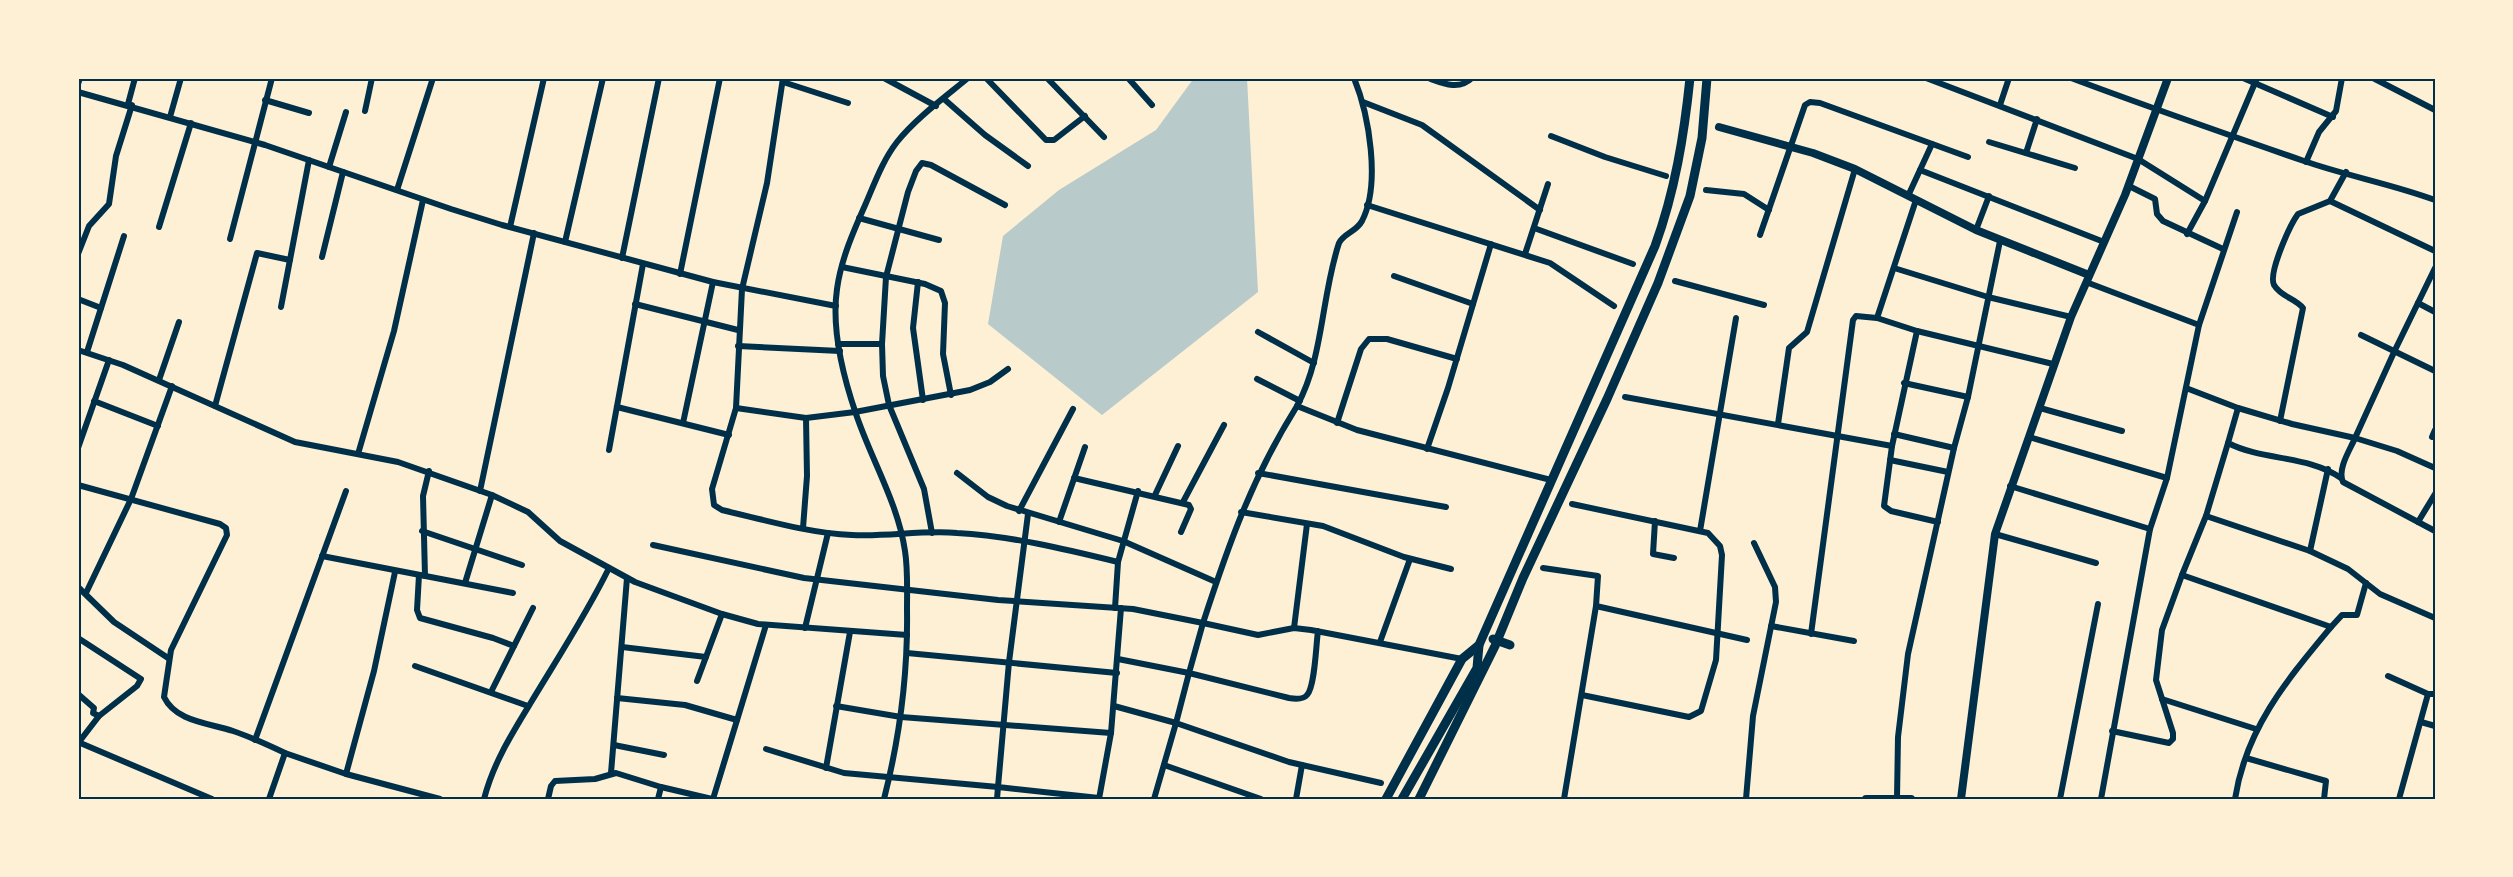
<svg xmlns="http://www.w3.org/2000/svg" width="2513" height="877" viewBox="0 0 2513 877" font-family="'Noto Sans',sans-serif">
  <rect width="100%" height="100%" fill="#fdf0d5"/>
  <path fill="#b9caca" d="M1194 78H1247L1258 292 1102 415 988 324 1003 236 1059 190 1156 130Z"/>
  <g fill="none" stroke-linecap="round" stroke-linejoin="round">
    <g stroke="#003049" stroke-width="6">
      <path d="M783 78 767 183 742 289 736 408 712 489 714 505 722 510C765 520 808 533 852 535 887 537 922 530 957 533 1011 536 1065 549 1118 562"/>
      <path d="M884 78 936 106"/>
      <path d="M986 78 1046 140H1054L1085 116"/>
      <path d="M1047 78 1104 137"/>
      <path d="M1128 78 1152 105"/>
      <path d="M1354 78C1369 115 1381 184 1362 221 1356 232 1344 233 1339 243 1321 297 1324 356 1297 406L1357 430 1551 480"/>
      <path d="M1428 78C1442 83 1459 91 1472 78"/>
      <path d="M1926 78 2138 159 2205 201"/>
      <path d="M2071 78C2148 107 2226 134 2304 161 2347 176 2392 184 2435 200"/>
      <path d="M2243 78 2333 117"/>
      <path d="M2373 78 2435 110"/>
      <path d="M783 82 848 103"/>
      <path d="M78 84 80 78"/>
      <path d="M78 92 265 145 451 209 502 225 713 282 836 306"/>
      <path d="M944 99 985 135 1028 166"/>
      <path d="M265 100 309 113"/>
      <path d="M1363 102 1422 125 1540 210"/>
      <path d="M128 104 135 78"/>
      <path d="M2000 105 2009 78"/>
      <path d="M365 111 372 78"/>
      <path d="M170 117 181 78"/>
      <path d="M1551 136 1605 157 1666 176"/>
      <path d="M1989 142 2075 168"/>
      <path d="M2026 153 2037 119"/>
      <path d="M2306 162 2319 132 2336 111 2342 78"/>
      <path d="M329 167 346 112"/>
      <path d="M1920 170 2104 242"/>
      <path d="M2129 186 2155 199 2157 214 2163 221 2223 249"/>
      <path d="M397 190 433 78"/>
      <path d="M1706 190 1744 194 1769 210"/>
      <path d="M1908 196 1932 144"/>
      <path d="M2330 201 2435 251"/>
      <path d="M1367 205 1550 263 1614 306"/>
      <path d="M859 218 939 240"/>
      <path d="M159 227 191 123"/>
      <path d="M510 227 544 78"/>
      <path d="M1534 228 1633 264"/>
      <path d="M1976 230 1989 196"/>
      <path d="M2187 234 2205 201 2257 78"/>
      <path d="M1760 235 1805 105 1810 102 1820 103 1968 157"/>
      <path d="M230 239 272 78"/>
      <path d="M565 242 603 78"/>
      <path d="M78 254 89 226 109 204 116 156 132 105"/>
      <path d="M1525 254 1548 184"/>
      <path d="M322 257 343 172"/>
      <path d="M622 258 659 78"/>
      <path d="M842 267 925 284 941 291 945 303 943 354 951 395"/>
      <path d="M1894 268 1988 297 2071 317"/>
      <path d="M2435 268 2395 350 2355 438 2397 451 2435 468"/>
      <path d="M680 274 720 78"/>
      <path d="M1394 276 1473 304"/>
      <path d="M1675 281 1764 305"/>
      <path d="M918 282 913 328 923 400"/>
      <path d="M2086 282 2199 325 2167 478 2150 529 2101 799"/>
      <path d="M78 299 101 308"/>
      <path d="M2418 303 2435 312"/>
      <path d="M635 304 738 330"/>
      <path d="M281 307 309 160"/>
      <path d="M2199 325 2237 212"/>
      <path d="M1917 331 2053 364"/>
      <path d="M1258 332 1314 363"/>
      <path d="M2361 335 2435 371"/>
      <path d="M838 344H882"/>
      <path d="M738 346 840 351"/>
      <path d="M78 350 123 365 295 442 398 462 492 495 528 512 560 541 635 582 722 614 758 624 907 635"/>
      <path d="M87 352 124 236"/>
      <path d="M1257 379 1300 401"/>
      <path d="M159 380 179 322"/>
      <path d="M1904 383 1968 397"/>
      <path d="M2186 388 2238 408 2292 424 2355 438C2350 450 2337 469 2343 482L2435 531"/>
      <path d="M1625 397 1892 446 1917 331 1877 318 1916 200"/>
      <path d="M94 401 158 426"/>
      <path d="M215 406 257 253 290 260"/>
      <path d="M617 407 729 435"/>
      <path d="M736 408 806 418 855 412 970 390 990 382 1008 369"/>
      <path d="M2040 408 2122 431"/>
      <path d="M2238 408 2228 443C2263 461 2308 455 2341 478"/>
      <path d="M2280 421 2303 308C2295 298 2281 297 2274 285 2268 273 2290 225 2298 214L2330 201 2346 172"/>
      <path d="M683 423 713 282"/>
      <path d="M1337 423 1361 349 1369 339H1387L1457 359"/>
      <path d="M1778 424 1789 348 1807 332 1855 169"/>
      <path d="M1894 434 1954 448"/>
      <path d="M2029 437 2167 478"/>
      <path d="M2432 437 2435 430"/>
      <path d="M1892 446 1884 506 1891 511 1938 522"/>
      <path d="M78 448 109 360"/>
      <path d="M1427 449 1448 388 1491 244"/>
      <path d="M609 450 643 264"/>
      <path d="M358 454 394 331 423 200"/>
      <path d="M1890 460 1948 472"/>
      <path d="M957 473 988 497 1007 506 1123 541 1216 582"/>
      <path d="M1258 473 1446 507"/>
      <path d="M1074 478 1189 505 1191 509 1181 532"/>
      <path d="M78 485 220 524 226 528 227 535 171 650 164 697C176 722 209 723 233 731 251 737 268 745 285 753"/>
      <path d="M2010 486 2150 529"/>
      <path d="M480 491 534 233"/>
      <path d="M1155 495 1178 446"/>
      <path d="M1183 502 1224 425"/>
      <path d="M1572 504 1708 533 1720 546 1722 555 1716 660 1701 711 1689 717 1582 695"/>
      <path d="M1019 511 1073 409"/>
      <path d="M1241 512 1323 526 1404 557 1451 569"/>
      <path d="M1028 514 1009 662 998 787 1099 798"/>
      <path d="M2206 516 2310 551 2348 569 2380 594 2435 618"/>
      <path d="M1655 521 1653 554 1674 558"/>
      <path d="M1059 522 1085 447"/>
      <path d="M2418 522 2435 494"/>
      <path d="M803 528 807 476 806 418"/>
      <path d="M422 531 522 565"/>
      <path d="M1700 531 1736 318"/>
      <path d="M932 533 924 489 889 405 883 376 882 344 886 277 908 192 916 171 922 163 931 165 1005 205"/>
      <path d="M1995 534 2096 563"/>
      <path d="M653 545 804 578 998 600 1133 609 1203 623C1229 543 1252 478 1297 406"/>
      <path d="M2310 551 2328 469"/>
      <path d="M322 556 513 593"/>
      <path d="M1543 568 1598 576 1596 606 1564 799"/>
      <path d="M419 575 417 610 420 618 493 638 514 646"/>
      <path d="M2182 575 2206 516 2228 443"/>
      <path d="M425 576 423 496 429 471"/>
      <path d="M465 583 492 495"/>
      <path d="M78 587 114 622 168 658"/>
      <path d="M86 593 131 499 172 386"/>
      <path d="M1596 606 1747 640"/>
      <path d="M1115 608 1118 562 1138 491"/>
      <path d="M1771 626 1854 641"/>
      <path d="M2331 627 2342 615H2357L2366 583"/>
      <path d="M805 628 828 533"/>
      <path d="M1294 628 1307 524"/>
      <path d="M1318 631C1316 644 1315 687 1307 695 1303 700 1295 699 1289 698L1189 673 1203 623 1258 635 1294 628 1311 630 1462 659"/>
      <path d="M1811 634 1853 320 1856 316 1877 318"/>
      <path d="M78 638 141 679 137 686 99 716 79 742"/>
      <path d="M1380 642 1410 559"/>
      <path d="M622 647 706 657"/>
      <path d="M907 653 1117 673"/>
      <path d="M1118 659 1189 673 1176 723 1289 762 1381 783"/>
      <path d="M415 666 528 706"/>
      <path d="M2388 676 2428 694"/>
      <path d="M697 681 722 614"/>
      <path d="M491 692 533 608"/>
      <path d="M78 694 94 708 93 713 99 716"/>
      <path d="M617 698 685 705 737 720"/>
      <path d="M2162 699 2256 729"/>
      <path d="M836 706 901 717 1111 733"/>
      <path d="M1114 706 1176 723 1154 799"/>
      <path d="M2421 722 2435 726"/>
      <path d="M2112 731 2169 743 2173 739V733L2156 680 2162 630 2182 575 2331 627C2287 680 2246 728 2235 799"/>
      <path d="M255 740 346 491"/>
      <path d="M78 742 212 799"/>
      <path d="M614 745 664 755"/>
      <path d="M766 749 844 773 998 787 997 799"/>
      <path d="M2246 758 2326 781 2324 799"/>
      <path d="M1164 765 1261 799"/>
      <path d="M826 768 850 632"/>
      <path d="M611 773 627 578"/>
      <path d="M346 774 374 671 395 572"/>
      <path d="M1897 798 1898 737 1908 654 1954 448 1968 397 2000 241"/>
      <path d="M269 799 285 753 346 774 440 799"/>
      <path d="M484 799C493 764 511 735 530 704 557 659 586 615 609 568"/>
      <path d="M548 799 551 786 555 781 595 779 616 773 661 787"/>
      <path d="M658 799 661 787 712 799"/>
      <path d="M713 799 766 625"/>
      <path d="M884 799C900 736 908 675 907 610 907 590 908 570 905 551 898 503 871 459 856 414 843 376 831 330 837 289 841 259 854 230 866 203 875 182 883 160 897 142 915 119 945 97 968 78"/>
      <path d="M1099 799 1111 733 1121 608"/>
      <path d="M1296 799 1302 765"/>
      <path d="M1746 799 1753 716 1776 602 1775 587 1754 543"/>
      <path d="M2060 799 2098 604"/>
      <path d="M2399 799 2428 694H2435"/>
    </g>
    <g stroke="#003049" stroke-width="8">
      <path d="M1719 127 1813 153 1855 169 1976 230 2089 275"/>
      <path d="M1961 799 1995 534 2071 317 2125 195 2168 78"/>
    </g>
    <path stroke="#003049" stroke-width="8" d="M1866 799H1911"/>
    <g stroke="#003049" stroke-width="9">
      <path d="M1493 639 1510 645"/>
      <path d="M1386 799 1462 659 1479 645"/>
      <path d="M1402 799 1477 668 1479 645 1655 246C1675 191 1684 136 1690 78"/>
      <path d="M1419 799 1495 646 1523 578 1607 399 1658 283 1690 196 1702 138 1707 78"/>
    </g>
  </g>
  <rect width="2513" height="877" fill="none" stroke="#fdf0d5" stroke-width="159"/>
  <rect x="80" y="80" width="2354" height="718" fill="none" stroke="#003049" stroke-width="2"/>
</svg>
